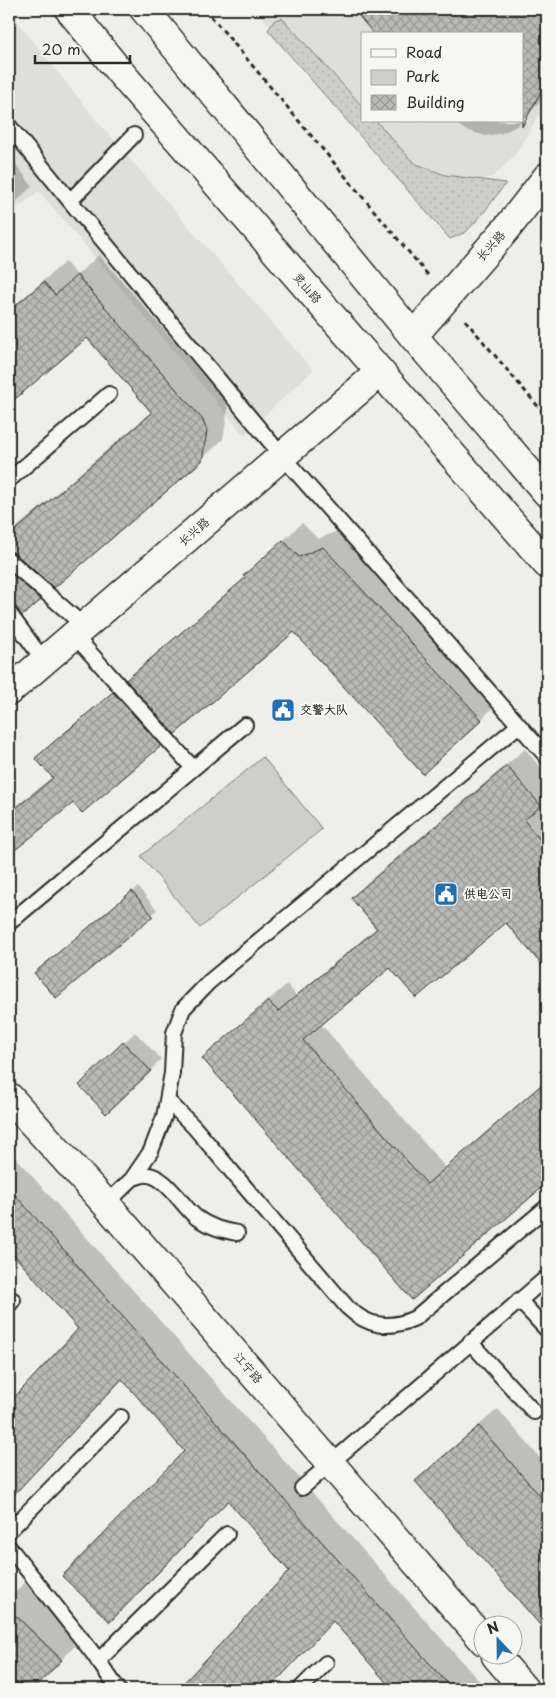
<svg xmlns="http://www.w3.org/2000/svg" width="556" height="1698" font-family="'Playpen Sans','LXGW WenKai TC',sans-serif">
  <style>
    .built { fill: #dededb; fill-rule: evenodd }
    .green { fill: url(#green-dots); stroke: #7c7c7a }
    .pitch { fill: #cececa; stroke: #7c7c7a }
    .shadow { fill: #0003 }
    .building { fill: url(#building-cross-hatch); stroke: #2b2b2b }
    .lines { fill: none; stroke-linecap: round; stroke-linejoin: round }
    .service-casing { stroke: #2b2b2b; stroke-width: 18 }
    .minor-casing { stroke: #2b2b2b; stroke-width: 31 }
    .trunk-casing { stroke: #2b2b2b; stroke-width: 31 }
    .path { stroke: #2b2b2b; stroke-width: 3; stroke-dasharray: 5 4; stroke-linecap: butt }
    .service { stroke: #f6f6f2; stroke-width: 14 }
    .minor { stroke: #f6f6f2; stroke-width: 28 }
    .trunk { stroke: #f6f6f2; stroke-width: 28 }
    .labels { text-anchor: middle; stroke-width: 4; stroke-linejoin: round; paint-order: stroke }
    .street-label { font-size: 12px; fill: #2b2b2b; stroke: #f6f6f2 }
    .poi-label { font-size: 12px; font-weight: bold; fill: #2b2b2b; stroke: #f6f6f2; text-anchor: start }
  </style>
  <defs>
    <pattern id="green-dots" width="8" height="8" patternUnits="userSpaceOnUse" patternTransform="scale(1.25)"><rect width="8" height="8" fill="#cececa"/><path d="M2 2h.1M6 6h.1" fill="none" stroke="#b1b1ae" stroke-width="1.8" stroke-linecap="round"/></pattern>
    <pattern id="building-cross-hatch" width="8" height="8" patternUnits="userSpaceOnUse" patternTransform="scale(1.25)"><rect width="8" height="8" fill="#babab7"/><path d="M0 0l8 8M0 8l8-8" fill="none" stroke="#979795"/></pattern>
  </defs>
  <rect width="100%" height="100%" fill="#eeeeea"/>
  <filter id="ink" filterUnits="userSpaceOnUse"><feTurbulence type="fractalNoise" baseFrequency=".02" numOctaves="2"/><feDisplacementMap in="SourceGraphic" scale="10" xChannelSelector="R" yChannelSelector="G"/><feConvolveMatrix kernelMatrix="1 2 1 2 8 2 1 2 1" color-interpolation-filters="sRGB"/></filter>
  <g filter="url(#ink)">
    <path class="built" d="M255,9H547V101L516,154L494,176L466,187L400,166ZM362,34H522V121H362Z
      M9,11L97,121L313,370L244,435L39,191L9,215Z"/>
    <path class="green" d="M282,18L362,106V121H376L414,163L445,175L506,183L482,215L466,232L450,239L268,30L275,20Z"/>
    <path class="pitch" d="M263,757L322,829L200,928L141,856Z"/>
    <path class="shadow" d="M355,9H547V94L522,121V34H376Z
      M454,121H522L517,126L502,133L486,136L465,130Z
      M9,141L14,149L9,155L32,186L9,209Z
      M99,255L224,399L228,409L223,439L201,460L53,585L9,625V534L152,411L87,336L9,403V310L65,262L77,275Z
      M302,523L318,539L342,529L499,701L481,720L295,630L174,732L160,745L83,811L74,801L9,853V812L53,776L37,758L53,742L130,677L131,678L146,662L246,577L264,558Z
      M525,749L547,775V798L542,803L547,810V969L506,921L390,966L321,1024L446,1168L547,1079V1182L412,1298L204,1058L222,1041L287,984L296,995L377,927L352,898L370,880Z
      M138,887L157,910L152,915L42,967Z
      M135,1032L161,1059L150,1071L92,1074Z
      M9,1150L486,1689H393L333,1620L268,1689H180L291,1572L122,1377L9,1498V1405L80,1329L19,1259L9,1270Z
      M498,1409L547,1466V1632L416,1481L434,1463Z
      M25,1582L83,1638L32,1689H9V1599Z"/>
    <path class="building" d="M353,9H547V80L522,127V34H374Z
      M77,275L203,420L207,431L202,461L54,588L15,553L9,551V536L152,413L87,338L9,404V311L44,282L55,295Z
      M283,540L299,557L323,547L482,720L423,774L294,632L175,734L126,680L245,578L243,576Z
      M9,571L41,600L22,616L16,607L9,604Z
      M113,692L161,746L82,813L73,803L9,855V814L53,778L35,758Z
      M507,766L541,806L524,820L547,848V971L506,923L416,998L390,968L303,1040L427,1184L547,1080V1183L412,1300L202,1058L268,1001L278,1011L377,929L351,898Z
      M132,891L153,916L56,998L34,973Z
      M123,1042L151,1071L106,1114L79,1085Z
      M9,1188L452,1689H392L333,1621L269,1689H178L289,1571L228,1501L110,1622L62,1576L184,1451L122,1379L9,1500V1403L78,1329L9,1249Z
      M479,1426L547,1504V1633L415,1481Z
      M9,1609L62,1660L34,1689H9Z"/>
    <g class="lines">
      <g class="service-casing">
        <path id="service" d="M9,126L70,201L282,456L547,757
          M70,201L134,135
          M9,480L109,394
          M9,560L84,626
          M9,613L44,661
          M74,635L193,768
          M9,923L245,725
          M167,1100L194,1127L347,1307C368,1327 389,1330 415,1318L547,1207
          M132,1179C135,1177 140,1176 143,1175C165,1172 182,1207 197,1218C210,1227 221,1230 237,1233
          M106,1204L132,1179L151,1151L164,1117L172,1073L174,1033L183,1009L209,982L519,725
          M519,1300L547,1330
          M9,1305L13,1300
          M470,1342L534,1412
          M302,1488L547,1277
          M9,1531L121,1417
          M9,1547L92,1652L118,1689
          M98,1661L227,1534
          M300,1689L326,1663"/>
      </g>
      <g class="minor-casing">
        <path id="minor" d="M413,336L508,227L547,177
          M9,691L380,372
          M9,1097L106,1204L484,1641
          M496,1656L524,1689"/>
      </g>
      <g class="trunk-casing">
        <path id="trunk" d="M69,9L119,71L547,564
          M144,9L413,336L547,493"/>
      </g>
      <path class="path" d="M205,9L428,275
        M465,320L547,417"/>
      <use href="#service" class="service"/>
      <use href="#minor" class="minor"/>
      <use href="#trunk" class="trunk"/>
    </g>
  </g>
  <defs>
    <g id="civic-square" transform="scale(1.25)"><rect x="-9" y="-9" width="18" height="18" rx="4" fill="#1f6fb2" stroke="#f6f6f2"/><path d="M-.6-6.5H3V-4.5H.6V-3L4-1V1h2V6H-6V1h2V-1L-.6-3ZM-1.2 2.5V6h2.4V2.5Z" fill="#fff"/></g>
  </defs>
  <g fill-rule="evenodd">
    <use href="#civic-square" x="283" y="710"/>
    <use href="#civic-square" x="446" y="894"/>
  </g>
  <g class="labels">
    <g class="street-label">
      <text transform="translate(491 246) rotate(-48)" y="4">长兴路</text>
      <text transform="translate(307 288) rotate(49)" y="4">灵山路</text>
      <text transform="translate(194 532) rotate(-41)" y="4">长兴路</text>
      <text transform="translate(248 1368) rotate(49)" y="4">江宁路</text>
    </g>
    <g class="poi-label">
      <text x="300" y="714">交警大队</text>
      <text x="464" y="898">供电公司</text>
    </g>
  </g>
  <rect width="556" height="1698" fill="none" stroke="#f6f6f2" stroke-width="30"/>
  <rect x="15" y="15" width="526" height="1668" fill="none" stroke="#2b2b2b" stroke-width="2" filter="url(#ink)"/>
  <rect x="361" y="32" width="162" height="90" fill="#f6f6f2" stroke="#a5a5a2"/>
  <rect x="371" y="49" width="25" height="8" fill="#f6f6f2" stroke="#a5a5a2"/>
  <text x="406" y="58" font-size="15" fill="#2b2b2b">Road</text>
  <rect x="371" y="70" width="25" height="15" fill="#cececa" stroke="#a5a5a2"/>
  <text x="406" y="82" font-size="15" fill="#2b2b2b">Park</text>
  <rect x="371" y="95" width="25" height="15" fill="url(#building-cross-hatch)" stroke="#a5a5a2"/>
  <text x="406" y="108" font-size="15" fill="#2b2b2b">Building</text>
  <g transform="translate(498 1640) rotate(338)"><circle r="24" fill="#f6f6f2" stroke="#a5a5a2"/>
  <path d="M0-4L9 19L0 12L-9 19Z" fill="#1f6fb2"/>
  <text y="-8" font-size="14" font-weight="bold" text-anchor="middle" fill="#2b2b2b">N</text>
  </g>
  <path d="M35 55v8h95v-8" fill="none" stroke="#2b2b2b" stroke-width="2.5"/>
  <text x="42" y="55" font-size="15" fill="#2b2b2b" stroke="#f6f6f2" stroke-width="4" paint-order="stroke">20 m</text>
</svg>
